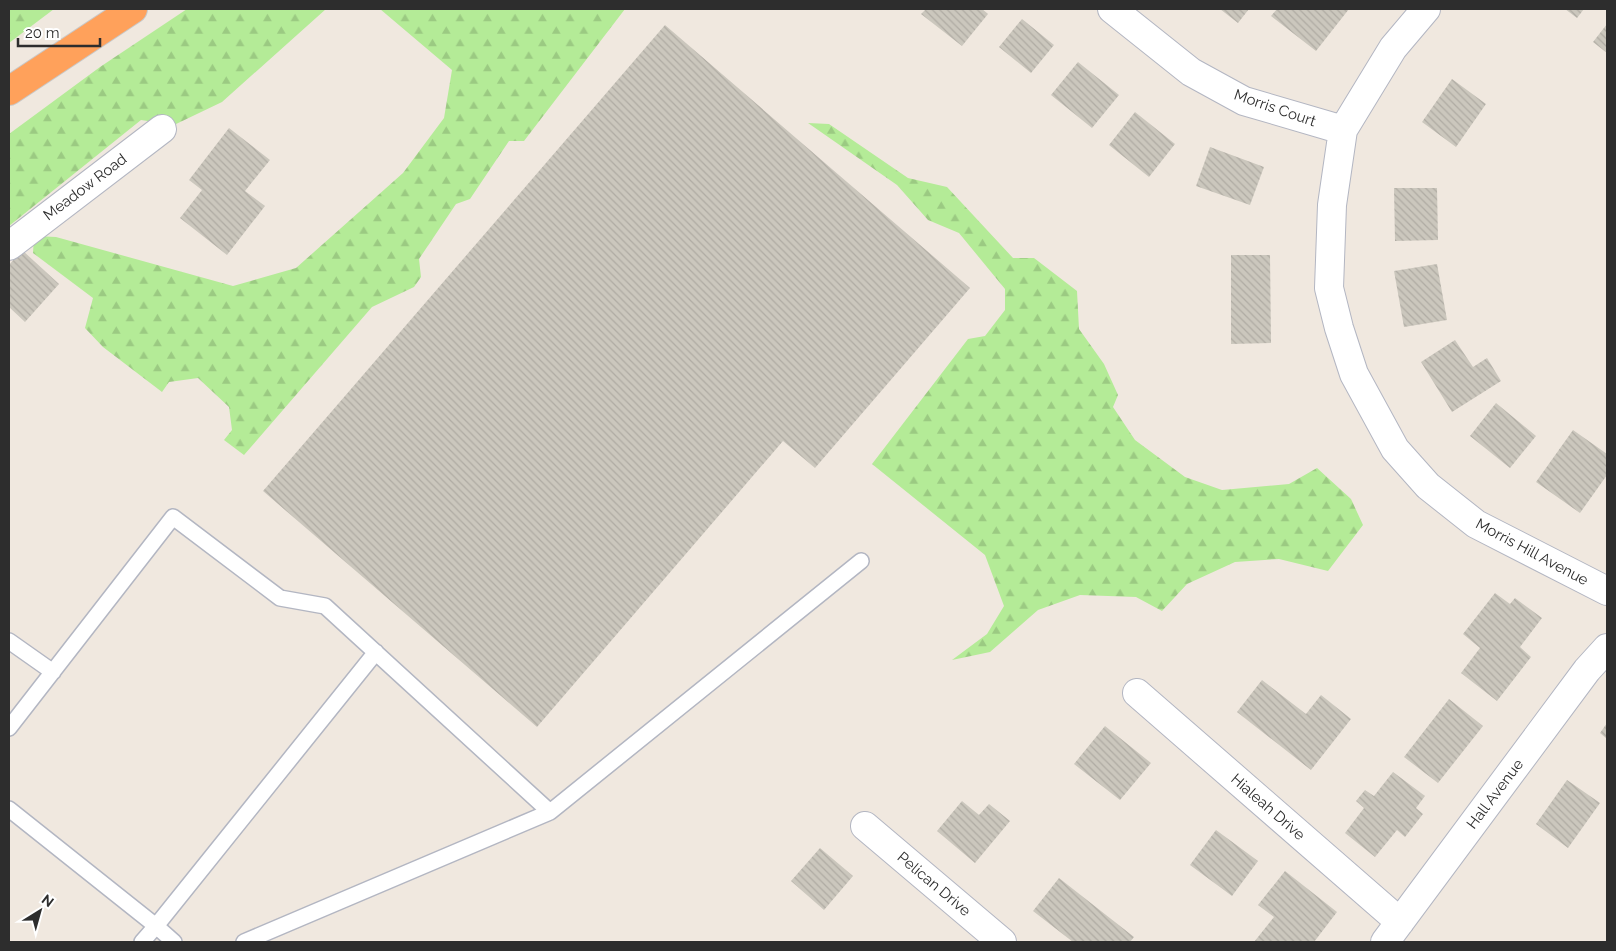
<svg xmlns="http://www.w3.org/2000/svg" width="1616" height="951" font-family="Raleway,sans-serif">
  <style>
    .forest { fill: url(#forest-firs) }
    .building { fill: url(#building-back-hatch) }
    .lines { fill: none; stroke-linecap: round; stroke-linejoin: round }
    .lane-casing { stroke: #b3b6c2; stroke-width: 18 }
    .street-casing { stroke: #b3b6c2; stroke-width: 30 }
    .highway-casing { stroke: #c8c8c8; stroke-width: 30 }
    .lane { stroke: #fff; stroke-width: 15 }
    .street { stroke: #fff; stroke-width: 28 }
    .highway { stroke: #ffa15b; stroke-width: 28 }
    .labels { text-anchor: middle; stroke-width: 4; stroke-linejoin: round; paint-order: stroke }
    .street-label { font-size: 15px; fill: #2d2d2d; stroke: #fff }
  </style>
  <defs>
    <pattern id="forest-firs" width="22" height="20" patternUnits="userSpaceOnUse" patternTransform="scale(1.25)"><rect width="22" height="20" fill="#b4eb97"/><path d="M5 1l3.5 6h-7zM16 11l3.5 6h-7z" fill="#9bca82"/></pattern>
    <pattern id="building-back-hatch" width="6" height="6" patternUnits="userSpaceOnUse" patternTransform="scale(1.25)"><rect width="6" height="6" fill="#cbc7bd"/><path d="M-1 5l2 2M0 0l6 6M5-1l2 2" fill="none" stroke="#afaba3"/></pattern>
  </defs>
  <rect width="100%" height="100%" fill="#f0e8df"/>
  <path class="forest" d="M9,9H54L9,43Z
    M187,9H326L222,102L174,125L141,120L9,226V134L100,67Z
    M380,9H625L524,141H509L470,199L456,204L419,259L421,277L414,287L372,307L244,455L224,440L232,430L229,407L198,378L169,382L162,392L103,347L85,328L93,298L33,253L34,236L56,237L233,286L296,268L403,173L444,118L452,70Z
    M808,123L829,124L908,178L947,187L1013,258H1034L1077,291L1079,329L1104,364L1118,395L1113,407L1135,440L1185,477L1222,490L1289,484L1317,468L1351,499L1363,525L1328,571L1279,559L1235,562L1187,584L1162,611L1136,597L1080,595L1038,610L990,652L952,660L987,634L1004,606L985,555L872,464L968,339L985,336L1005,310V289L959,233L928,220L897,185Z"/>
  <path class="building" d="M926,9H982L988,14L962,46L921,14Z
    M1220,9H1249L1238,23Z
    M1277,9H1349L1316,51L1271,16Z
    M1565,9H1584L1577,18Z
    M1022,19L1054,45L1031,73L999,47Z
    M1607,24V53L1593,42Z
    M665,25L970,288L815,468L783,441L537,727L263,491Z
    M1078,62L1119,95L1092,128L1051,95Z
    M1452,79L1486,104L1456,147L1422,122Z
    M1135,112L1175,144L1149,177L1109,145Z
    M229,128L270,160L245,191L265,206L227,255L180,218L202,190L189,180Z
    M1210,147L1264,167L1250,205L1196,186Z
    M1394,188H1437L1438,240L1395,241Z
    M22,250L59,284L25,322L9,307V265Z
    M1231,255H1270L1271,343L1231,344Z
    M1437,264L1447,320L1404,327L1394,271Z
    M1455,340L1473,367L1487,358L1501,381L1452,412L1421,362Z
    M1496,403L1536,436L1510,468L1470,436Z
    M1573,430L1607,454V475L1580,513L1536,482Z
    M1495,593L1510,604L1515,598L1542,618L1520,647L1531,657L1497,701L1461,673L1480,648L1463,634Z
    M1262,680L1306,714L1321,695L1351,719L1311,770L1237,712Z
    M1449,699L1483,726L1438,783L1404,757Z
    M1607,723V739L1600,733Z
    M1105,726L1151,763L1120,800L1074,764Z
    M1393,772L1425,796L1416,808L1423,814L1405,837L1397,830L1375,857L1345,833L1364,808L1356,801L1365,790L1374,796Z
    M1567,780L1600,803L1568,848L1536,824Z
    M962,801L979,815L989,804L1010,821L975,863L937,831Z
    M1216,830L1258,861L1232,896L1190,865Z
    M820,848L853,876L824,910L791,881Z
    M1285,871L1337,912L1314,942H1254L1274,917L1258,905Z
    M1059,878L1134,937L1130,942H1073L1033,911Z"/>
  <g class="lines">
    <g class="lane-casing">
      <path id="lane" d="M9,641L53,672
        M9,728L173,517L280,598L325,606L550,812L244,942
        M9,809L156,926L376,652
        M550,812L861,561
        M142,942L156,926L174,942"/>
    </g>
    <g class="street-casing">
      <path id="street" d="M1112,9L1191,72L1244,101L1343,130
        M1426,9L1393,48L1343,130L1332,205L1329,288L1339,328L1354,374L1395,449L1428,486L1476,524L1607,591
        M9,246L162,129
        M1137,693L1400,922
        M865,826L1002,942
        M1385,942L1587,670L1607,648"/>
    </g>
    <g class="highway-casing">
      <path id="highway" d="M9,91L133,9"/>
    </g>
    <use href="#lane" class="lane"/>
    <use href="#street" class="street"/>
    <use href="#highway" class="highway"/>
  </g>
  <g class="labels">
    <g class="street-label">
      <text transform="translate(1275 108) rotate(19)" y="5">Morris Court</text>
      <text transform="translate(85 187) rotate(-37)" y="5">Meadow Road</text>
      <text transform="translate(1532 552) rotate(28)" y="5">Morris Hill Avenue</text>
      <text transform="translate(1495 794) rotate(-53)" y="5">Hall Avenue</text>
      <text transform="translate(1268 807) rotate(41)" y="5">Hialeah Drive</text>
      <text transform="translate(934 884) rotate(40)" y="5">Pelican Drive</text>
    </g>
  </g>
  <rect width="1616" height="951" fill="none" stroke="#2d2d2d" stroke-width="20"/>
  <g transform="translate(40 911) rotate(37)" stroke="#ffffff" stroke-width="4" paint-order="stroke">
  <path d="M0-4L9 19L0 12L-9 19Z" fill="#2d2d2d"/>
  <text y="-8" font-size="14" font-weight="bold" text-anchor="middle" fill="#2d2d2d">N</text>
  </g>
  <path d="M18 38v8h82v-8" fill="none" stroke="#2d2d2d" stroke-width="2.5"/>
  <text x="25" y="38" font-size="15" fill="#2d2d2d" stroke="#ffffff" stroke-width="4" paint-order="stroke">20 m</text>
</svg>
